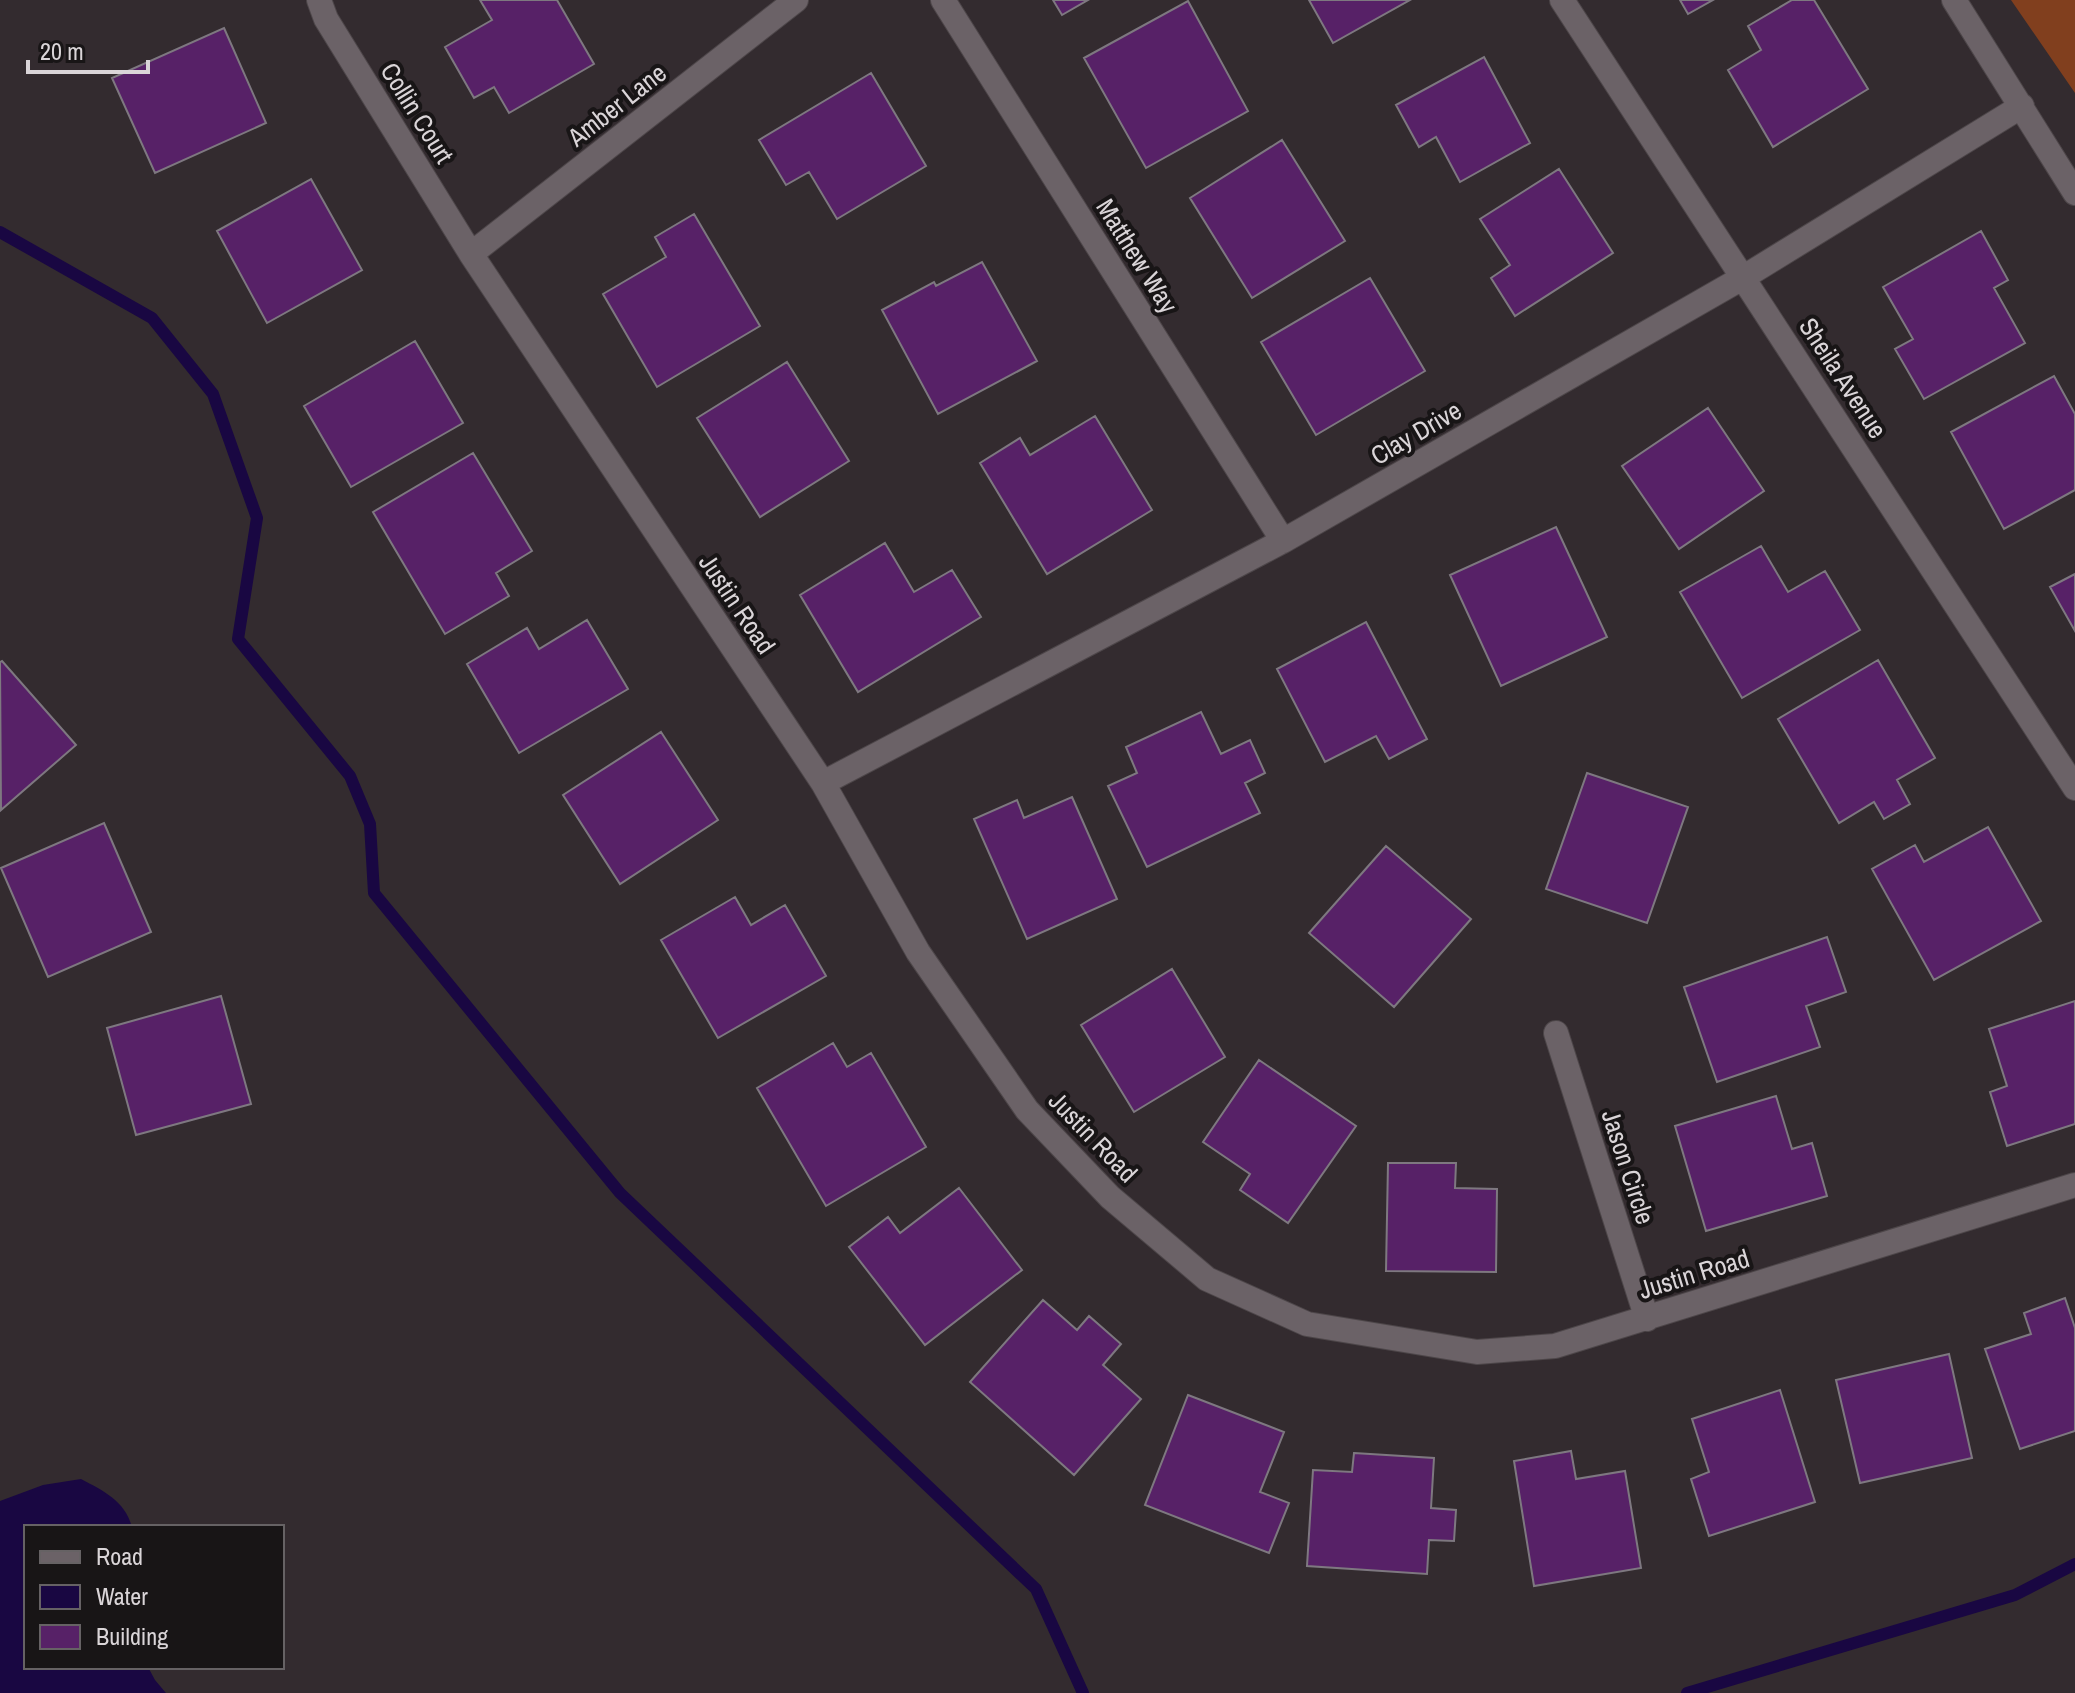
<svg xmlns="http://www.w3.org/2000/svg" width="2075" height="1693" font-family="'Archivo Narrow',sans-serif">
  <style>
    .green { fill: #813f1e }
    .water { fill: #190742 }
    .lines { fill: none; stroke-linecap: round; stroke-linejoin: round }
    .stream { stroke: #190742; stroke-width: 12 }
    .building { fill: #572167; stroke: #7e7880; stroke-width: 2 }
    .street-casing { stroke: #4d4649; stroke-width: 26 }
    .street { stroke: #6b6267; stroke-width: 24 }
    .labels { text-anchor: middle; stroke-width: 8; stroke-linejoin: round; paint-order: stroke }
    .street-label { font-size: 26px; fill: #dad5d8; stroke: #181516 }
  </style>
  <rect width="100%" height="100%" fill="#332b2f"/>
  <path class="green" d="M2011,0H2075V93Z"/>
  <path class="water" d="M81,1479C104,1491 125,1501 132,1527H26V1667H148L155,1680L166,1693H0V1501L43,1485Z"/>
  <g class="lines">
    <path class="stream" d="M0,232L152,318L213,394L257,518L238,639L350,776L370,824L374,893L620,1193L1036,1589L1083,1693
      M1687,1693L2015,1595L2075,1564"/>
  </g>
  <path class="building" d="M480,0H557L594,64L509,113L494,87L474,98L445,47L492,20Z
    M1053,0H1088L1062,15Z
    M1309,0H1410L1333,43Z
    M1680,0H1713L1688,14Z
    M1792,0H1814L1868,89L1773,147L1728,70L1761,50L1748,26Z
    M1188,1L1248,111L1146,168L1084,58Z
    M224,28L266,123L155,173L112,78Z
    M1484,57L1530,143L1460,182L1436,137L1419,147L1396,105Z
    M871,73L926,166L837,219L809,172L786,185L759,140Z
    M1282,140L1345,241L1252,298L1190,198Z
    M1559,169L1613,253L1515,316L1491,278L1510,265L1480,219Z
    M311,179L362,270L267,323L217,231Z
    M694,214L760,326L657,387L603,294L666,257L655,237Z
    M1981,231L2008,280L1994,288L2025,343L1924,399L1895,349L1913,339L1883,287Z
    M982,262L1037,361L938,414L882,310L934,282L936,286Z
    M1370,278L1425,371L1316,435L1261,342Z
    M415,341L463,423L351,487L304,406Z
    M787,362L849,461L760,517L697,418Z
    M2054,376L2075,414V490L2004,529L1951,432Z
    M1708,408L1764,491L1679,549L1622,466Z
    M1095,416L1152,510L1047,574L980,463L1020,438L1030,455Z
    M473,453L532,551L496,573L509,596L445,634L373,512Z
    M1556,527L1607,637L1501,686L1450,575Z
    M885,543L914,592L952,570L981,617L858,692L800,595Z
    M1761,546L1788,592L1825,571L1860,630L1742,698L1680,592Z
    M2075,574V631L2050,587Z
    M587,620L628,689L519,753L467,664L527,628L539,649Z
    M1366,622L1427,739L1389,759L1376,736L1325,762L1277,669Z
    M1878,660L1935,758L1897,780L1910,804L1884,819L1874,802L1839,823L1778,719Z
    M2,661L76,745L1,810L0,662Z
    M1201,712L1221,754L1250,740L1265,773L1245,783L1260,813L1147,867L1108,786L1137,773L1126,747Z
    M661,732L718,820L620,884L563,795Z
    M1587,773L1688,807L1647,923L1546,889Z
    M1072,797L1117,899L1027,939L974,819L1017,800L1024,818Z
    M104,823L151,932L48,977L1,868Z
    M1988,827L2041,921L1934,980L1872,869L1915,845L1924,862Z
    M1386,846L1471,919L1394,1007L1309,933Z
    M735,897L751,925L785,905L826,976L718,1038L661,940Z
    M1827,937L1846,992L1806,1006L1820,1047L1717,1082L1684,987Z
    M1172,969L1225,1057L1134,1112L1081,1025Z
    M221,996L251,1104L136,1135L107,1028Z
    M2075,1001V1124L2007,1146L1990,1092L2007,1086L1989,1029Z
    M833,1043L847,1067L871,1053L926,1147L826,1206L757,1088Z
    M1259,1060L1356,1126L1288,1223L1240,1190L1250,1174L1203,1142Z
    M1776,1096L1792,1149L1812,1143L1827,1196L1706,1231L1675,1126Z
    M1388,1163H1456L1455,1188L1497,1189L1496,1272L1386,1271Z
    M959,1188L1022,1270L925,1345L849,1247L888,1217L900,1233Z
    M2065,1298L2075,1328V1431L2020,1449L1985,1349L2031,1334L2024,1313Z
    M1043,1300L1077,1330L1089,1316L1121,1344L1103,1365L1141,1399L1074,1475L970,1382Z
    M1949,1354L1972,1458L1860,1483L1836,1380Z
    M1780,1390L1815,1502L1709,1536L1691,1479L1709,1472L1692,1419Z
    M1188,1395L1284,1432L1260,1492L1289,1503L1269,1553L1145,1505Z
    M1571,1451L1576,1479L1625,1471L1641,1568L1534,1586L1514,1461Z
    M1354,1453L1434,1458L1431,1508L1456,1510L1454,1541L1429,1540L1427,1574L1307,1566L1313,1470L1352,1472Z"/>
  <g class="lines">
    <g class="street-casing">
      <path id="street" d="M319,0L326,19L471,254L823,783L918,952L1027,1110L1110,1197L1207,1279L1307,1324L1477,1352L1555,1346L2075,1185
        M943,0L1283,541
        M1562,0L2075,788
        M1954,0L2075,193
        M471,254L796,0
        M823,783L1283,541L1744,277L2022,106
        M1556,1033L1647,1319"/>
    </g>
    <use href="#street" class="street"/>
  </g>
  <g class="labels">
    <g class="street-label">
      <text transform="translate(617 105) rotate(-38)" y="9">Amber Lane</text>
      <text transform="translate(417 113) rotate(58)" y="9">Collin Court</text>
      <text transform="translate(1137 256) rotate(58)" y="9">Matthew Way</text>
      <text transform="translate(1843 378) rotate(57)" y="9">Sheila Avenue</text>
      <text transform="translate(1416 433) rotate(-30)" y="9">Clay Drive</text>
      <text transform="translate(737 604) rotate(56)" y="9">Justin Road</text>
      <text transform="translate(1093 1137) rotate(46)" y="9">Justin Road</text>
      <text transform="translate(1628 1167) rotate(72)" y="9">Jason Circle</text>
      <text transform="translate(1694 1274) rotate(-17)" y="9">Justin Road</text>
    </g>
  </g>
  <rect x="24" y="1525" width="260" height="144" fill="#181516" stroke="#666264" stroke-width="2"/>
  <rect x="40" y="1551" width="40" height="12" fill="#6b6267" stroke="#666264" stroke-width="2"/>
  <text x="96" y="1565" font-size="24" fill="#dad5d8">Road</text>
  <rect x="40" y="1585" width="40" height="24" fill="#190742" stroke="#666264" stroke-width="2"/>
  <text x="96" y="1605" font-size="24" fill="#dad5d8">Water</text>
  <rect x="40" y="1625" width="40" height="24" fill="#572167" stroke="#666264" stroke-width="2"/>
  <text x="96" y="1645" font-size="24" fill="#dad5d8">Building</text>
  <path d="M28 60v12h120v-12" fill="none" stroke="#dad5d8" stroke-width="4"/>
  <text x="40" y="60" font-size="24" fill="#dad5d8" stroke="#181516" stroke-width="6" paint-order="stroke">20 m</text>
</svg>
